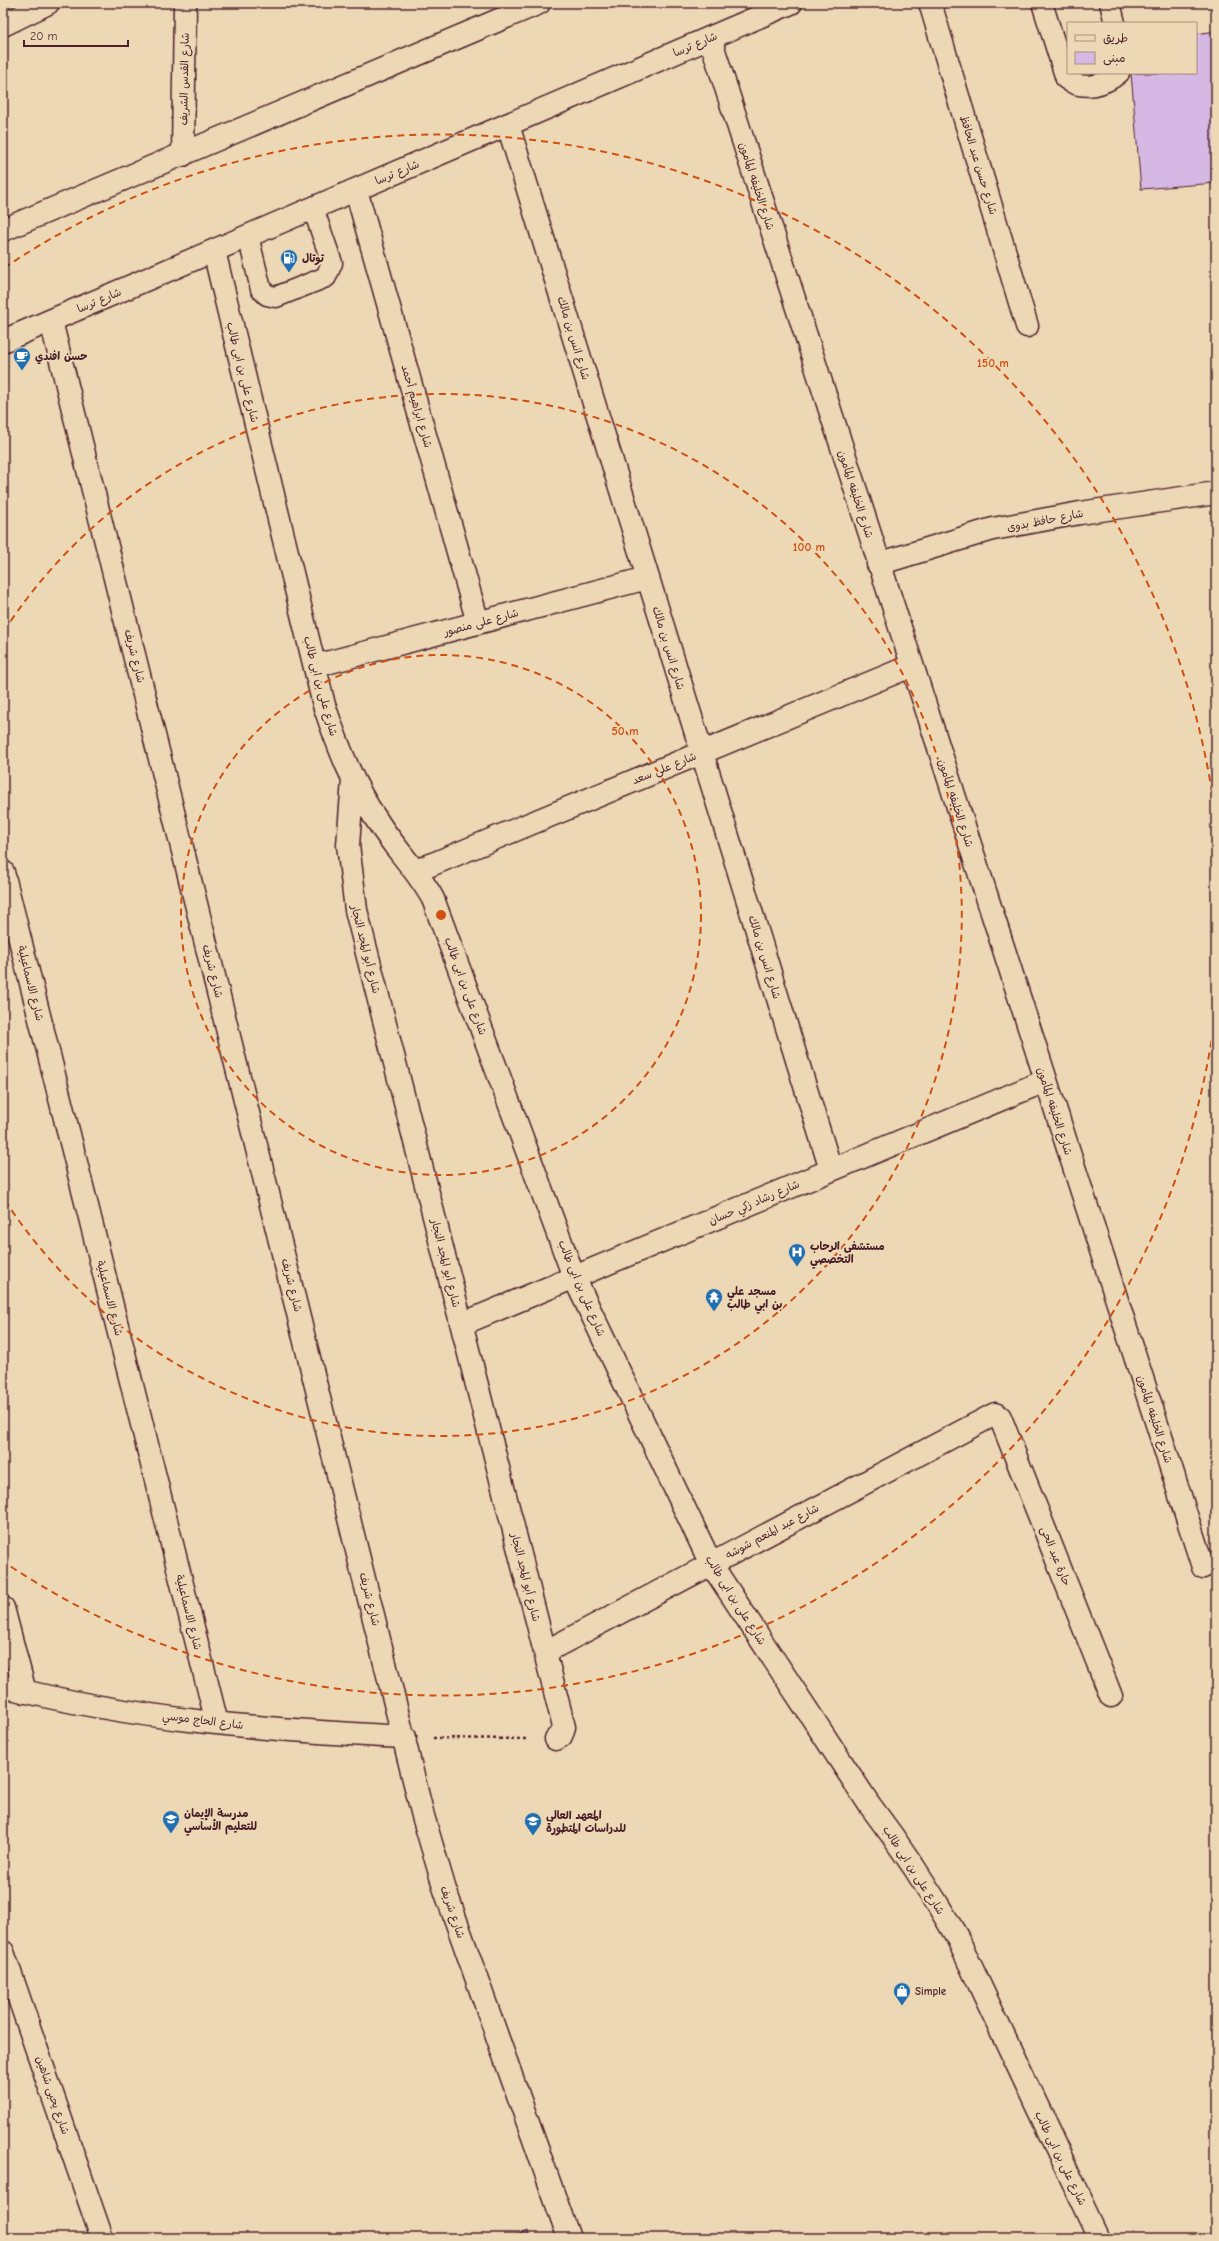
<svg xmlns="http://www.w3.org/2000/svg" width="1219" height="2241" font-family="'Comic Neue','Playpen Sans Arabic',sans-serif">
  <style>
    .building { fill: #d6b8e5; stroke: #4a1f2b }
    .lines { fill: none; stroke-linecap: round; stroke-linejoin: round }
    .service-casing { stroke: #4a1f2b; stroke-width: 23 }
    .minor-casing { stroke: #4a1f2b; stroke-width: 25 }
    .tertiary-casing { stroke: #4a1f2b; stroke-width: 25 }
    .secondary-casing { stroke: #4a1f2b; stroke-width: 25 }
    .path { stroke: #4a1f2b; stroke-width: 2.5; stroke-dasharray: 3 3; stroke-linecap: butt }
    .service { stroke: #edd8b6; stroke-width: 20 }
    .minor { stroke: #edd8b6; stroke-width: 22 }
    .tertiary { stroke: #edd8b6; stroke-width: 22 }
    .secondary { stroke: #edd8b6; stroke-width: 22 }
    .ring { fill: none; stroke: #d05011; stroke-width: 2; stroke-dasharray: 7 5 }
    .labels { text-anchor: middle; stroke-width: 3.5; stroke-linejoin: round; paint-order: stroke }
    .street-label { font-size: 11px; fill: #4a1f2b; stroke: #edd8b6 }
    .poi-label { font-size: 11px; font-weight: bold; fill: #4a1f2b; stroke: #edd8b6; text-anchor: start }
    .centre { fill: #d05011; stroke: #edd8b6; stroke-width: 2 }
    .ring-label { font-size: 12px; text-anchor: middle; font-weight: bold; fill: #d05011; stroke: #edd8b6; stroke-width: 3.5; stroke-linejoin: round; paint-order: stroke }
  </style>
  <rect width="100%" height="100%" fill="#edd8b6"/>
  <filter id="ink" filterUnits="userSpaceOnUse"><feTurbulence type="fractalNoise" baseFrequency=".025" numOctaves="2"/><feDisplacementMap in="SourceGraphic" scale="8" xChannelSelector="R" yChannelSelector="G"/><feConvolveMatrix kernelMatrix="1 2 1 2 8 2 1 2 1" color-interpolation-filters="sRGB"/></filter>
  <g filter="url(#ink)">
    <path class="building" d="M1216,31V183L1141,189L1131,73H1196V34Z
      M528,2231L530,2238H509Z"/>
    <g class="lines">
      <g class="service-casing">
        <path id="service" d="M1042,3L1066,79C1082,91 1104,86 1119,73
          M1110,3L1115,23
          M248,236L261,289L267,295L276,297L326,277L332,263L313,208"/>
      </g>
      <g class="minor-casing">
        <path id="minor" d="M930,3L1027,326
          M3,25L48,3
          M710,38L1203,1567
          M508,125L831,1170
          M183,155L185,3
          M356,190L478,623
          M214,251L324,705C338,746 353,786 378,822C395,849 418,871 433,899L574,1277L711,1564L869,1804C901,1846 930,1890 957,1937L1099,2238
          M878,564L993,529L1080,513L1216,493
          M315,666L647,578
          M353,780L348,845L356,910L564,1727L561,1736L556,1739
          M416,871L911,666
          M3,872L217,1723
          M462,1324L1045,1081
          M3,1608L25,1692
          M545,1652L995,1414L1000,1417L1111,1696
          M3,1686C134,1720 270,1730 405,1737
          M3,1952L102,2238"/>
      </g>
      <g class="tertiary-casing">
        <path id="tertiary" d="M51,321L423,1816L445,1890L569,2238"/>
      </g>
      <g class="secondary-casing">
        <path id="secondary" d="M3,230L539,3
          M3,341L791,3"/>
      </g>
      <path class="path" d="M433,1738L528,1739"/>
      <use href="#service" class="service"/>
      <use href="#minor" class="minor"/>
      <use href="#tertiary" class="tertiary"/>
      <use href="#secondary" class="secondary"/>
    </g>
  </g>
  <g class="ring">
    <circle cx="441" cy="915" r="260"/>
    <path d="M4 631A521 521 0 1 1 4 1199"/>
    <path d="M1215 1017A781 781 0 0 1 4 1562M4 268A781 781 0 0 1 1215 813"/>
  </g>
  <defs>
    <g id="fuel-pin" transform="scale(0.9)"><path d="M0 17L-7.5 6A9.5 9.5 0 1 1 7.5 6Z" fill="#1f6fb2" stroke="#edd8b6"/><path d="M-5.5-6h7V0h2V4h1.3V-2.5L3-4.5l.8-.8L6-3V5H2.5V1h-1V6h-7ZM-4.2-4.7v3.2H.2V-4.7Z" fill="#fff"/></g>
    <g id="cafe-pin" transform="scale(0.9)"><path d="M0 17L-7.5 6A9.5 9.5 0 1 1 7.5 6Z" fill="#1f6fb2" stroke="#edd8b6"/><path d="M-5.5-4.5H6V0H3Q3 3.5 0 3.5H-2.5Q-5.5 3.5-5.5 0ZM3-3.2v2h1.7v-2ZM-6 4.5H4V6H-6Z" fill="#fff"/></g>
    <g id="hospital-pin" transform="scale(0.9)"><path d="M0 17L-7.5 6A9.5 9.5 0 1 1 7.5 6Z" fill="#1f6fb2" stroke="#edd8b6"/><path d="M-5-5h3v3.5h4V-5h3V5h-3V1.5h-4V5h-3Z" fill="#fff"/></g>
    <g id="temple-pin" transform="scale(0.9)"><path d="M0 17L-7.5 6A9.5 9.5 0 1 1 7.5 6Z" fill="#1f6fb2" stroke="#edd8b6"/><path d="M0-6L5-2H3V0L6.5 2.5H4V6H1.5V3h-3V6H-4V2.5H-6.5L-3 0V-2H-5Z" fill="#fff"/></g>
    <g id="school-pin" transform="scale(0.9)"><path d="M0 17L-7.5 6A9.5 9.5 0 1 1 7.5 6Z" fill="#1f6fb2" stroke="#edd8b6"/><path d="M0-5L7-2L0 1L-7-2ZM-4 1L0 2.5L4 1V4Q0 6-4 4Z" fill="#fff"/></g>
    <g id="university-pin" transform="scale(0.9)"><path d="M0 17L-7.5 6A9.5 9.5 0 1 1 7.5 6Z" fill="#1f6fb2" stroke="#edd8b6"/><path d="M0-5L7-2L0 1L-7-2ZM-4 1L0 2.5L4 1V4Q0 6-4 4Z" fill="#fff"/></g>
    <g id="shop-pin" transform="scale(0.9)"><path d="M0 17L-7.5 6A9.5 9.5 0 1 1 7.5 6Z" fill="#1f6fb2" stroke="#edd8b6"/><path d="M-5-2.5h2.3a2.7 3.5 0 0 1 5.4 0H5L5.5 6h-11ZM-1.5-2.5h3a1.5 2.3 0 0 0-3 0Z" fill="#fff"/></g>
  </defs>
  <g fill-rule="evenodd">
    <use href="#fuel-pin" x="289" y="258"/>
    <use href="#cafe-pin" x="22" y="356"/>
    <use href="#hospital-pin" x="797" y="1252"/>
    <use href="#temple-pin" x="714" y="1297"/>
    <use href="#school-pin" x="171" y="1819"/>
    <use href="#university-pin" x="533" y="1821"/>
    <use href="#shop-pin" x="902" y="1991"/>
  </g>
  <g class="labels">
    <g class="street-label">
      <text transform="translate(695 44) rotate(-23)" y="4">شارع ترسا</text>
      <text transform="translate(184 79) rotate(-89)" y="4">شارع القدس الشريف</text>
      <text transform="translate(979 165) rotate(73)" y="4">شارع حسن عبد الحافظ</text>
      <text transform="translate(397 172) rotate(-23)" y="4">شارع ترسا</text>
      <text transform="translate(757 186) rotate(72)" y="4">شارع الخليفه المأمون</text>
      <text transform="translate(99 300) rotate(-23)" y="4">شارع ترسا</text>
      <text transform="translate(574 338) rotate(73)" y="4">شارع انس بن مالك</text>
      <text transform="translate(243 372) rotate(76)" y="4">شارع على بن ابى طالب</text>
      <text transform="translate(417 406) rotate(74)" y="4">شارع ابراهيم أحمد</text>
      <text transform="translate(856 494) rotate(72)" y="4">شارع الخليفه المأمون</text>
      <text transform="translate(1045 520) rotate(-11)" y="4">شارع حافظ بدوى</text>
      <text transform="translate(481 622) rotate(-15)" y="4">شارع على منصور</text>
      <text transform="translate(669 648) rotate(73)" y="4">شارع انس بن مالك</text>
      <text transform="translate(135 656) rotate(76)" y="4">شارع شريف</text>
      <text transform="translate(321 686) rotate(75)" y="4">شارع على بن ابى طالب</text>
      <text transform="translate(664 768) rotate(-22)" y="4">شارع على سعد</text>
      <text transform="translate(956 803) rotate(72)" y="4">شارع الخليفه المأمون</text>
      <text transform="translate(366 949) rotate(76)" y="4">شارع أبو المجد النجار</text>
      <text transform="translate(765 957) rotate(73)" y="4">شارع انس بن مالك</text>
      <text transform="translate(213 971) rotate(76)" y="4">شارع شريف</text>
      <text transform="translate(31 983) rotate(76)" y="4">شارع الاسماعيلية</text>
      <text transform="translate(466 986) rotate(70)" y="4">شارع على بن ابى طالب</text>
      <text transform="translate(1055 1111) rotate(72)" y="4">شارع الخليفه المأمون</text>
      <text transform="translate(754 1202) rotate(-23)" y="4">شارع رشاد زكي حسان</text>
      <text transform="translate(446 1263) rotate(76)" y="4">شارع أبو المجد النجار</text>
      <text transform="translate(292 1285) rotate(76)" y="4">شارع شريف</text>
      <text transform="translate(582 1288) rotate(67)" y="4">شارع على بن ابى طالب</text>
      <text transform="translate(110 1298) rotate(76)" y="4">شارع الاسماعيلية</text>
      <text transform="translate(1155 1419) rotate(72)" y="4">شارع الخليفه المأمون</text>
      <text transform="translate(772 1531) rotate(-28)" y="4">شارع عبد المنعم شوشه</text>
      <text transform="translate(1056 1556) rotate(68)" y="4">حارة عبد الحى</text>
      <text transform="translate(526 1577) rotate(76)" y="4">شارع أبو المجد النجار</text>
      <text transform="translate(370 1599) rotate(76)" y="4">شارع شريف</text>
      <text transform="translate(736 1600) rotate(58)" y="4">شارع على بن ابى طالب</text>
      <text transform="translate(189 1612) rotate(76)" y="4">شارع الاسماعيلية</text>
      <text transform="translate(203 1720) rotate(7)" y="4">شارع الحاج موسي</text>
      <text transform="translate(914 1870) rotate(57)" y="4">شارع على بن ابى طالب</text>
      <text transform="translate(453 1912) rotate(71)" y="4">شارع شريف</text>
      <text transform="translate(53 2095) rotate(71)" y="4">شارع يحيى شاهين</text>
      <text transform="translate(1061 2158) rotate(64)" y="4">شارع على بن ابى طالب</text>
    </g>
    <g class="poi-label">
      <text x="302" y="262">توتال</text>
      <text x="35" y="360">حسن افندي</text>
      <text x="810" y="1250">مستشفى الرحاب<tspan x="810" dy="13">التخصصي</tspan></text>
      <text x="727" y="1295">مسجد علي<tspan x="727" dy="13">بن ابي طالب</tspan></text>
      <text x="184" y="1817">مدرسة الإيمان<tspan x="184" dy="13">للتعليم الأساسي</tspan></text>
      <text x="546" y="1819">المعهد العالي<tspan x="546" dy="13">للدراسات المتطورة</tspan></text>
      <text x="915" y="1995">Simple</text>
    </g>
  </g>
  <circle cx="441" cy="915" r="6" class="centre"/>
  <g class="ring-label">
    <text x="993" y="367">150 m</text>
    <text x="809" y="551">100 m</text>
    <text x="625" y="735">50 m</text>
  </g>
  <rect width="1219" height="2241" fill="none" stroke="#edd8b6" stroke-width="16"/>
  <rect x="8" y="8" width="1203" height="2225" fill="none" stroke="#4a1f2b" stroke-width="1.5" filter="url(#ink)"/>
  <rect x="1067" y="22" width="130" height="52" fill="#edd8b6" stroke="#ac8e7e"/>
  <rect x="1075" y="35" width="20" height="6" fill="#edd8b6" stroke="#ac8e7e"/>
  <text x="1103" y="42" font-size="12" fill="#4a1f2b">طريق</text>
  <rect x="1075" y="52" width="20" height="12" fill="#d6b8e5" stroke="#ac8e7e"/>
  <text x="1103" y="62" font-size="12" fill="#4a1f2b">مبنى</text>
  <path d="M24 40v6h104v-6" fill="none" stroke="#4a1f2b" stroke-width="2"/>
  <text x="30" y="40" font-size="12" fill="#4a1f2b" stroke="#edd8b6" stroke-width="3" paint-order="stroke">20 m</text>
</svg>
